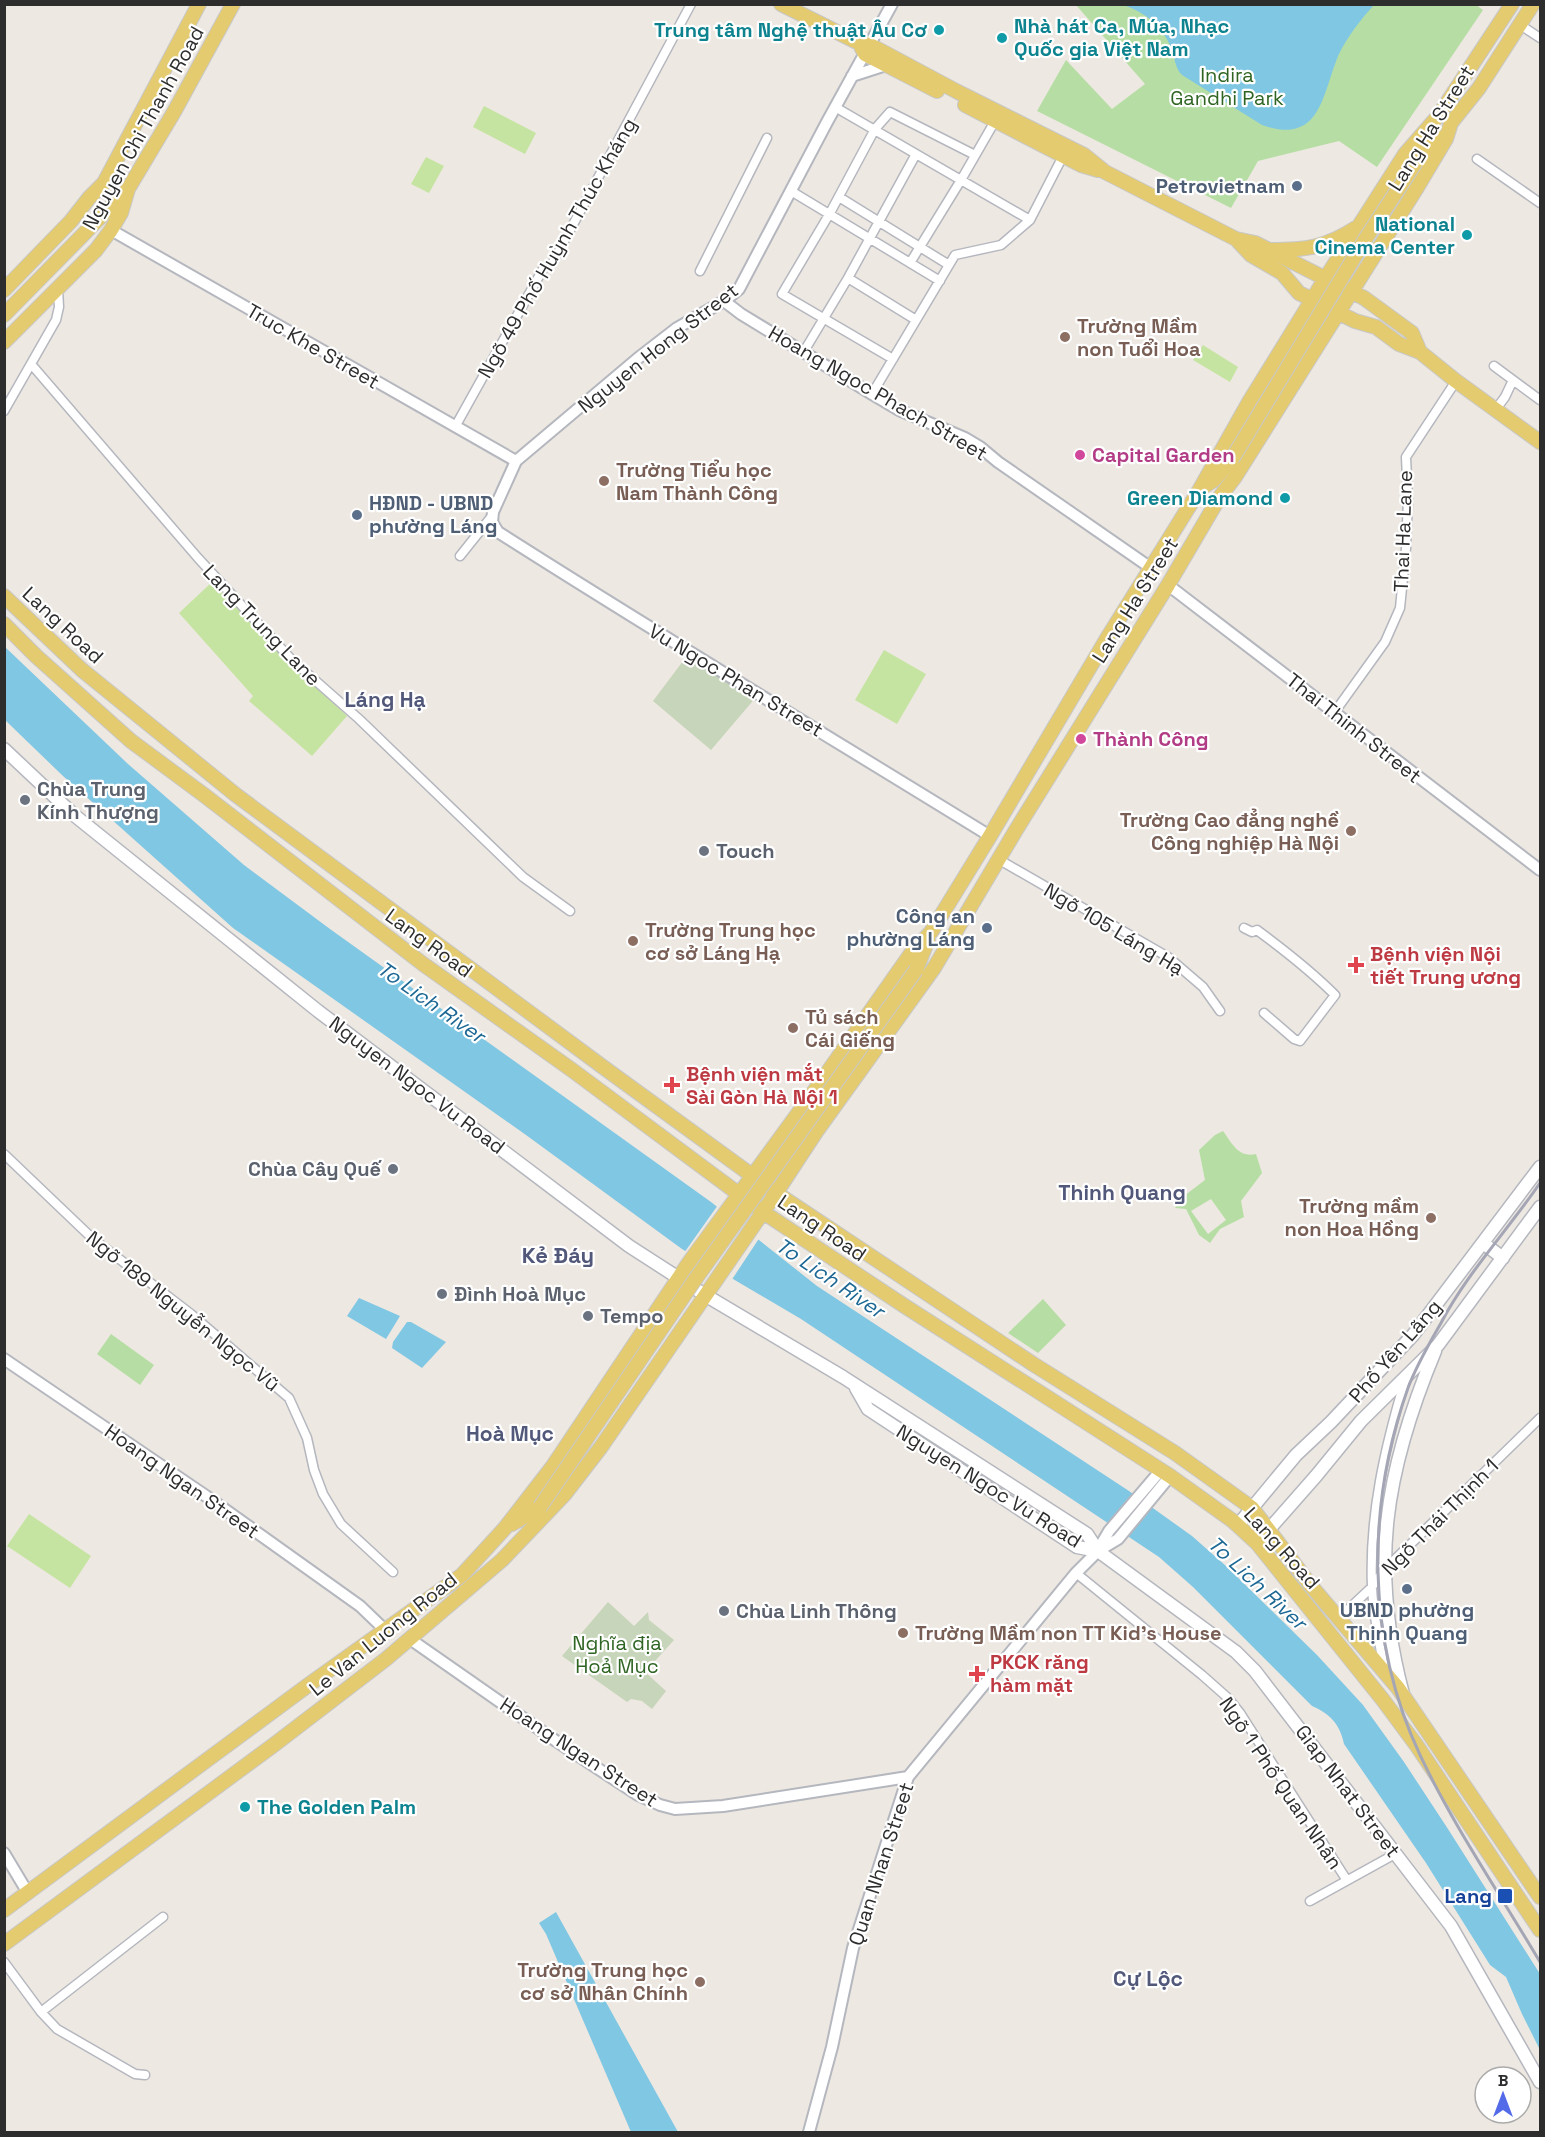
<svg xmlns="http://www.w3.org/2000/svg" width="1545" height="2137" font-family="'Space Grotesk',sans-serif">
  <style>
    .green { fill: #b6dea4; fill-rule: evenodd }
    .cemetery { fill: #c7d5ba }
    .pitch { fill: #c6e4a1 }
    .water { fill: #80c7e4 }
    .pier { fill: #ede8e1 }
    .lines { fill: none; stroke-linecap: round; stroke-linejoin: round }
    .minor-casing { stroke: #b5b7bf; stroke-width: 11 }
    .tertiary-casing { stroke: #b5b7bf; stroke-width: 14 }
    .secondary-casing { stroke: #b5b7bf; stroke-width: 15 }
    .primary-casing { stroke: #c8c8c8; stroke-width: 16 }
    .minor { stroke: #fff; stroke-width: 8 }
    .tertiary { stroke: #fff; stroke-width: 10 }
    .secondary { stroke: #fff; stroke-width: 12 }
    .primary { stroke: #e4cb70; stroke-width: 14 }
    .rail { stroke: #a4a6b5; stroke-width: 3 }
    .primary-bridge-casing { stroke: #c8c8c8; stroke-width: 16; stroke-linecap: butt }
    .primary-bridge { stroke: #e4cb70; stroke-width: 14 }
    .culture-dot { fill: #0f9aa8; stroke: #fff; stroke-width: 2 }
    .service-dot { fill: #5c6f8a; stroke: #fff; stroke-width: 2 }
    .education-dot { fill: #8d6e63; stroke: #fff; stroke-width: 2 }
    .hotel-dot { fill: #d1479c; stroke: #fff; stroke-width: 2 }
    .worship-dot { fill: #6b7280; stroke: #fff; stroke-width: 2 }
    .health-dot { fill: #e0444e; stroke: #fff; stroke-width: 2 }
    .transit-dot { fill: #1a4fb4; stroke: #fff; stroke-width: 2 }
    .labels { text-anchor: middle; stroke-width: 4.5; stroke-linejoin: round; paint-order: stroke }
    .culture-label { font-size: 20px; font-weight: bold; fill: #0d838f; stroke: #fff; text-anchor: end }
    .park-label { font-size: 20px; fill: #2f6523; stroke: #fff }
    .street-label { font-size: 20px; fill: #2d2d2d; stroke: #fff }
    .service-label { font-size: 20px; font-weight: bold; fill: #4e5e75; stroke: #fff; text-anchor: end }
    .education-label { font-size: 20px; font-weight: bold; fill: #785e54; stroke: #fff; text-anchor: start }
    .hotel-label { font-size: 20px; font-weight: bold; fill: #b23c85; stroke: #fff; text-anchor: start }
    .worship-label { font-size: 20px; font-weight: bold; fill: #5b616d; stroke: #fff; text-anchor: start }
    .health-label { font-size: 20px; font-weight: bold; fill: #be3a42; stroke: #fff; text-anchor: start }
    .transit-label { font-size: 20px; font-weight: bold; fill: #164399; stroke: #fff; text-anchor: end }
    .neighbourhood-label { font-size: 21px; font-weight: bold; fill: #51587a; stroke: #fff }
    .water-label { font-size: 21px; font-style: italic; fill: #1c6793; stroke: #fff }
    .quarter-label { font-size: 22px; font-weight: bold; fill: #51587a; stroke: #fff }
  </style>
  <rect width="100%" height="100%" fill="#ede8e1"/>
  <path class="green" d="M1475,4L1483,10L1377,167L1339,141L1258,161L1231,208L1037,111L1066,60L1112,109L1145,84L1076,5Z
    M1223,1131C1232,1143 1238,1158 1256,1154L1262,1173L1241,1201L1244,1217L1220,1229L1210,1243L1199,1235L1186,1209L1175,1208L1180,1199L1205,1180L1199,1150L1215,1135ZM1211,1199L1226,1220L1208,1234L1191,1211Z
    M1043,1299L1066,1325L1038,1353L1008,1333Z
    M111,1334L154,1365L140,1385L97,1354Z"/>
  <path class="cemetery" d="M686,657L757,696L711,750L653,701Z
    M608,1602L634,1626L648,1612L649,1620L674,1640L645,1672L666,1691L652,1709L642,1701L631,1699L627,1702L562,1656Z"/>
  <path class="pitch" d="M484,106L536,133L525,154L473,127Z
    M426,157L444,166L429,193L411,184Z
    M1203,345L1238,367L1230,382L1193,360Z
    M212,582L285,658L347,716L312,756L249,701L253,696L179,613Z
    M884,650L926,674L897,724L855,700Z
    M29,1514L91,1556L70,1588L7,1546Z"/>
  <path class="water" d="M1123,5L1374,4V5C1361,19 1348,36 1339,54C1322,93 1322,146 1262,125L1182,75C1176,69 1175,61 1173,53C1165,28 1147,13 1123,5Z
    M4,646L128,764L244,865L330,929L711,1202L817,1286L1129,1491L1192,1536L1226,1566L1317,1655L1363,1705L1404,1762L1448,1829L1540,1974V2050L1522,2014L1506,1977L1490,1965L1426,1863L1344,1744C1340,1724 1330,1714 1312,1706L1193,1587L1159,1557L801,1319L682,1249L526,1135L233,928L63,776L5,720Z
    M359,1298L400,1316L386,1339L347,1316Z
    M407,1322H411L446,1342L422,1368L392,1348L393,1342Z
    M556,1912L678,2132H631L546,1934L539,1923Z"/>
  <path class="pier" d="M718,1205L760,1237L731,1281L684,1253Z"/>
  <g class="lines">
    <g class="minor-casing">
      <path id="minor" d="M1519,24L1540,38
        M835,107L1030,220
        M1477,159L1540,203
        M791,191L940,281
        M839,197L949,265
        M910,263L961,180L995,121
        M700,271L767,138
        M848,278L916,320
        M803,353L848,278L916,154
        M893,359L782,294L830,213L875,129L890,112L975,155
        M31,364L198,558L291,659L359,719L523,877L570,911
        M1494,366L1540,400
        M872,394L955,255L1001,245L1030,220L1063,156
        M1496,409L1505,397L1513,380
        M4,411L56,320L59,307L58,289
        M455,427L543,269L553,262L691,4
        M460,556L492,516
        M1334,713L1385,642L1400,608L1406,548L1408,500L1406,457L1456,381
        M998,859L1168,957L1203,987L1220,1011
        M1244,928L1252,932L1257,930C1284,950 1311,971 1335,995L1300,1041L1294,1039L1264,1013
        M4,1154L92,1238L191,1314L289,1398L307,1438L314,1470L323,1494L341,1524L393,1572
        M1076,1573L1202,1675L1228,1698L1240,1713L1346,1879
        M1340,1617L1372,1587L1384,1570L1540,1418
        M1384,1668C1379,1641 1373,1614 1372,1587C1369,1515 1385,1447 1405,1380
        M1310,1901L1395,1854
        M4,1962L41,2012L57,2029L135,2074L145,2075
        M41,2012L163,1917"/>
    </g>
    <g class="tertiary-casing">
      <path id="tertiary" d="M892,4L827,122L739,289L724,301L677,328L637,359L516,461L493,512L492,522L498,532C661,636 826,735 990,836
        M852,76L886,65
        M111,230L516,461
        M724,301L741,314L872,394L899,410L965,438L980,447L998,462L1151,568
        M1168,585L1540,870
        M4,1359L206,1496L360,1606L385,1630
        M1099,1548L1109,1531L1161,1470
        M410,1639L556,1741L638,1795L660,1805L675,1809L723,1806L908,1777
        M4,1853L28,1893
        M809,2132L832,2047L853,1948L908,1777L1076,1573L1098,1551L1118,1539L1170,1476"/>
    </g>
    <g class="secondary-casing">
      <path id="secondary" d="M4,749L74,815L318,1011L629,1246L705,1295L843,1377L1087,1534L1098,1551
        M1483,1243L1503,1258
        M856,1388L868,1409L1077,1547L1098,1551L1236,1652L1255,1671L1451,1926L1540,2082
        M1238,1525L1296,1455L1331,1422L1413,1335L1540,1167
        M1257,1543L1316,1476L1361,1421L1438,1345L1540,1207
        M1403,1694C1369,1566 1385,1471 1435,1351"/>
    </g>
    <g class="primary-casing">
      <path id="primary" d="M781,4L859,43L870,45L956,91L1084,155L1105,172L1236,239L1255,243L1364,298L1412,333L1420,352
        M859,43L865,54L937,91
        M965,105L1081,165L1098,170
        M1416,162L1438,137
        M1236,239L1251,255L1282,273L1299,293L1355,321L1376,327L1399,344L1420,352L1456,381L1540,442
        M1269,250C1306,250 1325,248 1356,228
        M4,290L71,221L89,198L104,183L199,4
        M4,315L127,190
        M4,342L96,250L111,230L121,213L128,189L174,112L233,4
        M1203,487L1214,480L1232,459
        M4,596L82,670L236,795L603,1067L776,1193L1033,1364L1175,1453L1252,1508L1312,1587L1398,1688L1540,1897
        M4,624L36,656L131,741L204,795L423,964L572,1070L763,1212L903,1305L1170,1476L1233,1521L1257,1543L1383,1700L1417,1746L1540,1930
        M916,970L928,940
        M512,1524L540,1507
        M4,1910L307,1686L462,1575L505,1528L553,1466L688,1264L813,1093L912,952L931,932L990,836L1106,640L1200,489L1249,402L1325,279L1405,154L1439,115L1512,4
        M4,1944L275,1744L386,1659L502,1560L564,1495L601,1447L776,1193L816,1132L934,968L1016,830L1168,585L1219,498L1235,477L1418,186L1446,139L1451,123L1479,88L1533,4"/>
    </g>
    <use href="#minor" class="minor"/>
    <use href="#tertiary" class="tertiary"/>
    <use href="#secondary" class="secondary"/>
    <use href="#primary" class="primary"/>
    <path class="rail" d="M1540,1183C1508,1230 1467,1273 1441,1323C1429,1344 1416,1366 1408,1388C1366,1506 1366,1640 1420,1755C1454,1827 1500,1894 1540,1962"/>
    <g class="primary-bridge-casing">
      <path id="primary-bridge" d="M1232,459L1366,238L1416,162
        M540,1507L694,1281L916,970"/>
    </g>
    <use href="#primary-bridge" class="primary-bridge"/>
  </g>
  <g class="culture-dot">
    <circle cx="939" cy="30" r="6"/>
    <circle cx="1002" cy="38" r="6"/>
    <circle cx="1467" cy="235" r="6"/>
    <circle cx="1285" cy="498" r="6"/>
    <circle cx="245" cy="1807" r="6"/>
  </g>
  <g class="service-dot">
    <circle cx="1297" cy="186" r="6"/>
    <circle cx="357" cy="515" r="6"/>
    <circle cx="987" cy="928" r="6"/>
    <circle cx="1407" cy="1589" r="6"/>
  </g>
  <g class="education-dot">
    <circle cx="1065" cy="337" r="6"/>
    <circle cx="604" cy="481" r="6"/>
    <circle cx="1351" cy="831" r="6"/>
    <circle cx="633" cy="941" r="6"/>
    <circle cx="793" cy="1028" r="6"/>
    <circle cx="1431" cy="1218" r="6"/>
    <circle cx="903" cy="1633" r="6"/>
    <circle cx="700" cy="1982" r="6"/>
  </g>
  <g class="hotel-dot">
    <circle cx="1080" cy="455" r="6"/>
    <circle cx="1081" cy="739" r="6"/>
  </g>
  <g class="worship-dot">
    <circle cx="25" cy="800" r="6"/>
    <circle cx="704" cy="851" r="6"/>
    <circle cx="393" cy="1169" r="6"/>
    <circle cx="442" cy="1294" r="6"/>
    <circle cx="588" cy="1316" r="6"/>
    <circle cx="724" cy="1611" r="6"/>
  </g>
  <g class="health-dot">
    <path d="M1353 956h6v6h6v6h-6v6h-6v-6h-6v-6h6z"/>
    <path d="M669 1076h6v6h6v6h-6v6h-6v-6h-6v-6h6z"/>
    <path d="M974 1665h6v6h6v6h-6v6h-6v-6h-6v-6h6z"/>
  </g>
  <rect class="transit-dot" x="1497" y="1888" width="16" height="16" rx="3"/>
  <g class="labels">
    <g class="culture-label">
      <text x="1014" y="33" text-anchor="start">Nhà hát Ca, Múa, Nhạc<tspan x="1014" dy="23">Quốc gia Việt Nam</tspan></text>
      <text x="927" y="37">Trung tâm Nghệ thuật Âu Cơ</text>
      <text x="1455" y="231">National<tspan x="1455" dy="23">Cinema Center</tspan></text>
      <text x="1273" y="505">Green Diamond</text>
      <text x="257" y="1814" text-anchor="start">The Golden Palm</text>
    </g>
    <g class="park-label">
      <text x="1227" y="82">Indira<tspan x="1227" dy="23">Gandhi Park</tspan></text>
      <text x="617" y="1650">Nghĩa địa<tspan x="617" dy="23">Hoả Mục</tspan></text>
    </g>
    <g class="street-label">
      <text transform="translate(143 128) rotate(-61)" y="7">Nguyen Chi Thanh Road</text>
      <text transform="translate(1431 128) rotate(-58)" y="7">Lang Ha Street</text>
      <text transform="translate(557 248) rotate(-60)" y="7">Ngõ 49 Phố Huỳnh Thúc Kháng</text>
      <text transform="translate(313 346) rotate(30)" y="7">Truc Khe Street</text>
      <text transform="translate(658 348) rotate(-38)" y="7">Nguyen Hong Street</text>
      <text transform="translate(878 393) rotate(30)" y="7">Hoang Ngoc Phach Street</text>
      <text transform="translate(1403 531) rotate(-88)" y="7">Thai Ha Lane</text>
      <text transform="translate(1135 600) rotate(-58)" y="7">Lang Ha Street</text>
      <text transform="translate(63 625) rotate(43)" y="7">Lang Road</text>
      <text transform="translate(262 625) rotate(46)" y="7">Lang Trung Lane</text>
      <text transform="translate(736 680) rotate(31)" y="7">Vu Ngoc Phan Street</text>
      <text transform="translate(1354 728) rotate(38)" y="7">Thai Thinh Street</text>
      <text transform="translate(1114 929) rotate(31)" y="7">Ngõ 105 Láng Hạ</text>
      <text transform="translate(429 943) rotate(36)" y="7">Lang Road</text>
      <text transform="translate(417 1085) rotate(37)" y="7">Nguyen Ngoc Vu Road</text>
      <text transform="translate(822 1228) rotate(34)" y="7">Lang Road</text>
      <text transform="translate(183 1311) rotate(39)" y="7">Ngõ 189 Nguyễn Ngọc Vũ</text>
      <text transform="translate(1395 1351) rotate(-49)" y="7">Phố Yên Lãng</text>
      <text transform="translate(182 1481) rotate(35)" y="7">Hoang Ngan Street</text>
      <text transform="translate(989 1486) rotate(32)" y="7">Nguyen Ngoc Vu Road</text>
      <text transform="translate(1440 1517) rotate(-45)" y="7">Ngõ Thái Thịnh 1</text>
      <text transform="translate(1282 1548) rotate(48)" y="7">Lang Road</text>
      <text transform="translate(383 1634) rotate(-39)" y="7">Le Van Luong Road</text>
      <text transform="translate(579 1752) rotate(33)" y="7">Hoang Ngan Street</text>
      <text transform="translate(1281 1783) rotate(56)" y="7">Ngõ 1 Phố Quan Nhân</text>
      <text transform="translate(1348 1791) rotate(53)" y="7">Giap Nhat Street</text>
      <text transform="translate(881 1864) rotate(-72)" y="7">Quan Nhan Street</text>
    </g>
    <g class="service-label">
      <text x="1285" y="193">Petrovietnam</text>
      <text x="369" y="510" text-anchor="start">HĐND - UBND<tspan x="369" dy="23">phường Láng</tspan></text>
      <text x="975" y="923">Công an<tspan x="975" dy="23">phường Láng</tspan></text>
      <text x="1407" y="1617" text-anchor="middle">UBND phường<tspan x="1407" dy="23">Thịnh Quang</tspan></text>
    </g>
    <g class="education-label">
      <text x="1077" y="333">Trường Mầm<tspan x="1077" dy="23">non Tuổi Hoa</tspan></text>
      <text x="616" y="477">Trường Tiểu học<tspan x="616" dy="23">Nam Thành Công</tspan></text>
      <text x="1339" y="827" text-anchor="end">Trường Cao đẳng nghề<tspan x="1339" dy="23">Công nghiệp Hà Nội</tspan></text>
      <text x="645" y="937">Trường Trung học<tspan x="645" dy="23">cơ sở Láng Hạ</tspan></text>
      <text x="805" y="1024">Tủ sách<tspan x="805" dy="23">Cái Giếng</tspan></text>
      <text x="1419" y="1213" text-anchor="end">Trường mầm<tspan x="1419" dy="23">non Hoa Hồng</tspan></text>
      <text x="915" y="1640">Trường Mầm non TT Kid's House</text>
      <text x="688" y="1977" text-anchor="end">Trường Trung học<tspan x="688" dy="23">cơ sở Nhân Chính</tspan></text>
    </g>
    <g class="hotel-label">
      <text x="1092" y="462">Capital Garden</text>
      <text x="1093" y="746">Thành Công</text>
    </g>
    <g class="worship-label">
      <text x="37" y="796">Chùa Trung<tspan x="37" dy="23">Kính Thượng</tspan></text>
      <text x="716" y="858">Touch</text>
      <text x="381" y="1176" text-anchor="end">Chùa Cây Quế</text>
      <text x="454" y="1301">Đình Hoà Mục</text>
      <text x="600" y="1323">Tempo</text>
      <text x="736" y="1618">Chùa Linh Thông</text>
    </g>
    <g class="health-label">
      <text x="1370" y="961">Bệnh viện Nội<tspan x="1370" dy="23">tiết Trung ương</tspan></text>
      <text x="686" y="1081">Bệnh viện mắt<tspan x="686" dy="23">Sài Gòn Hà Nội 1</tspan></text>
      <text x="990" y="1669">PKCK răng<tspan x="990" dy="23">hàm mặt</tspan></text>
    </g>
    <g class="transit-label">
      <text x="1492" y="1903">Lang</text>
    </g>
    <g class="neighbourhood-label">
      <text x="385" y="707">Láng Hạ</text>
      <text x="1122" y="1200">Thinh Quang</text>
      <text x="510" y="1441">Hoà Mục</text>
      <text x="1148" y="1986">Cự Lộc</text>
    </g>
    <g class="water-label">
      <text transform="translate(431 1002) rotate(35)" y="7">To Lich River</text>
      <text transform="translate(830 1278) rotate(34)" y="7">To Lich River</text>
      <text transform="translate(1257 1583) rotate(43)" y="7">To Lich River</text>
    </g>
    <g class="quarter-label">
      <text x="558" y="1263">Kẻ Đáy</text>
    </g>
  </g>
  <rect width="1545" height="2137" fill="none" stroke="#2d2d2d" stroke-width="12"/>
  <g transform="translate(1503 2095)"><circle r="28" fill="#ffffff" stroke="#ababab" stroke-width="1.5"/>
  <path d="M0-4.5L10 22L0 15L-10 22Z" fill="#536be9"/>
  <text y="-9" font-size="16" font-weight="bold" text-anchor="middle" fill="#2d2d2d">B</text>
  </g>
</svg>
